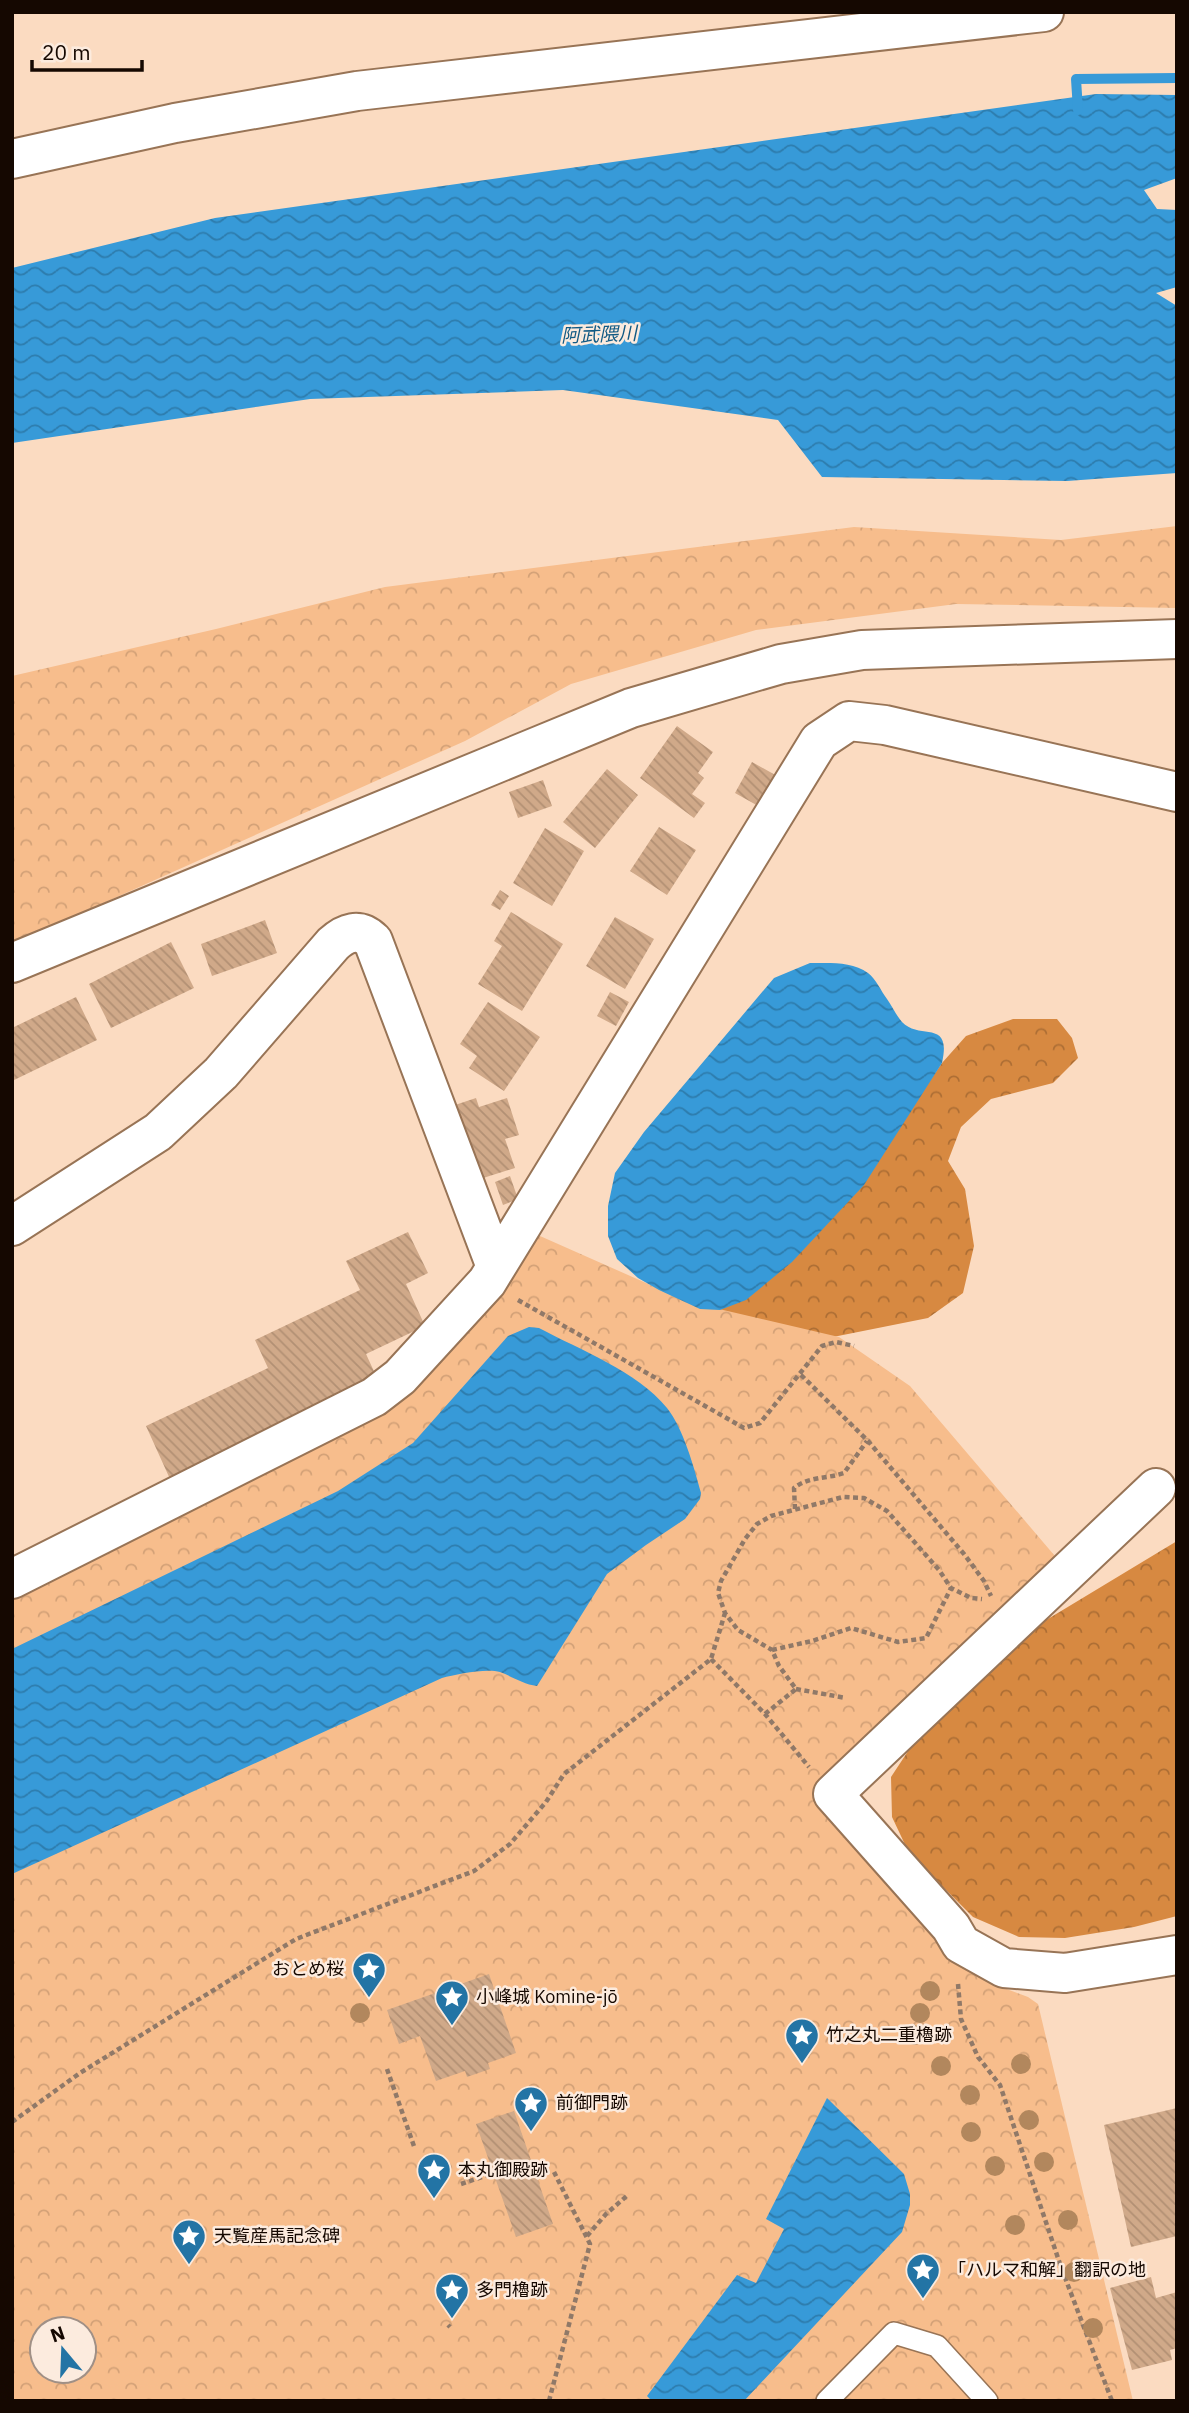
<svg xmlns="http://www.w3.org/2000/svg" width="1189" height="2413" font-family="'IBM Plex Sans','Noto Sans JP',sans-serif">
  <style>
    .forest { fill: url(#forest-crowns) }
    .park { fill: url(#park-crowns); fill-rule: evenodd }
    .water { fill: url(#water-waves) }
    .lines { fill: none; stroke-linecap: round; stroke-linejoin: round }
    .stream { stroke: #379ad8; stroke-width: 10 }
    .building { fill: url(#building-back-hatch) }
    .lane-casing { stroke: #987456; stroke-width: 24 }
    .street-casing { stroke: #987456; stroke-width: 42 }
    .path { stroke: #907968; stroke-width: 4.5; stroke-dasharray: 5 3.5; stroke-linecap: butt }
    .lane { stroke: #fff; stroke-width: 21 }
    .street { stroke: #fff; stroke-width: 38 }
    .tree { fill: #b2875d }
    .labels { text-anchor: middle; stroke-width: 5; stroke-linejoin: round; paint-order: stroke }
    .poi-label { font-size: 18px; fill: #150801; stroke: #fcebde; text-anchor: start }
    .water-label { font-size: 19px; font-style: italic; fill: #125a84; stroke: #fcebde }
  </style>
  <defs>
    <pattern id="forest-crowns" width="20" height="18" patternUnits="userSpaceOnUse" patternTransform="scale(1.75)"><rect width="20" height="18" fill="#d78941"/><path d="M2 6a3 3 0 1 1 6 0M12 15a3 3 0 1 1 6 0" fill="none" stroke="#ad6e34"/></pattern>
    <pattern id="park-crowns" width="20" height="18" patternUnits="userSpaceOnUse" patternTransform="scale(1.75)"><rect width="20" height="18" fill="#f7bd8c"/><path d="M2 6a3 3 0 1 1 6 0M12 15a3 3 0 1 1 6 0" fill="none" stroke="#d3a177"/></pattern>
    <pattern id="water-waves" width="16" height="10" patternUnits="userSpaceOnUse" patternTransform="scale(1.75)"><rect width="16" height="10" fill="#379ad8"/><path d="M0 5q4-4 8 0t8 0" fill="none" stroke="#2d7cad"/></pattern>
    <pattern id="building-back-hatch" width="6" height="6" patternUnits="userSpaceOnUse" patternTransform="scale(1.75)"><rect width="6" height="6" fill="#d0a989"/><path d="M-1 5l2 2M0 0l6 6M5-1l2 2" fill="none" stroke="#b29074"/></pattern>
  </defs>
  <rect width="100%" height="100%" fill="#fbdbc1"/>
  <path class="forest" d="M1013,1019H1057L1072,1038L1078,1058L1053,1083L991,1099L961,1127L948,1161L965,1189L974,1246L963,1293L928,1318L833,1337L625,1310L914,1104L942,1063L966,1036Z
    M1177,1541V1916L1134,1927L1065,1938L1019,1937L973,1917L909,1853L892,1817L891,1777L918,1736L1028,1631Z"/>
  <path class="park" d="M1177,526V608L956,604L756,630L571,684L465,741L12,944V676L216,629L385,587L854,527L1061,540Z
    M531,1232L689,1302L839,1337L910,1386L1066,1569L821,1797L974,1970L1001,1987L1028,1997L1038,2004L1133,2401H12V1594L356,1422ZM42,2329H84V2371H42Z"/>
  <path class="water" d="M1096,94L1177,95V178L1144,190L1157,209L1177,210V287L1156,293L1177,306V473L1067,481L822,477L778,420L563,390L310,399L12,443V268L215,218Z
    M810,963C829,963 852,961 868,973C876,979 881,991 887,999C892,1006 896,1015 902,1022C920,1041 952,1018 942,1063L864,1185L792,1262L746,1300L720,1310L700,1309L659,1290L638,1278L617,1259L608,1236V1206L615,1173L644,1132L774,978Z
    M529,1327L539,1328C580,1350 637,1371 667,1408C683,1428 694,1467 701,1493L700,1499L685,1519L646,1545L607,1574L537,1686C523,1684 513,1677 500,1672C487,1668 456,1674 442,1678L12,1874V1649L338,1491L413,1443L508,1336Z
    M827,2098L904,2174L910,2194V2205L902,2232L744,2401H652L647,2396L737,2275L756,2283L784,2229L766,2219Z"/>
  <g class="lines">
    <path class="stream" d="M1078,110L1076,79L1177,78"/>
  </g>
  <path class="building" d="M677,726L713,752L698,773L704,778L692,794L705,803L694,818L640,778Z
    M752,762L777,776L760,807L735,793Z
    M607,769L638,795L595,848L563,822Z
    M543,780L552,806L518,818L509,792Z
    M659,827L696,850L667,895L630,871Z
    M545,828L584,851L552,906L513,883Z
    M500,890L509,896L500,910L491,905Z
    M511,912L563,944L522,1011L478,984L502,946L494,941Z
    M615,917L654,939L625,989L586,966Z
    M265,920L277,953L212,976L201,944Z
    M171,942L194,988L111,1028L89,984Z
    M610,992L629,1002L616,1026L597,1016Z
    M76,997L97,1040L12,1081V1028Z
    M488,1002L540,1037L504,1091L469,1068L477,1056L460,1044Z
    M476,1098L479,1107L507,1098L519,1135L505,1139L515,1168L480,1179L455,1105Z
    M510,1176L518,1199L503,1205L495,1182Z
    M408,1232L428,1273L406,1284L425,1326L366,1354L378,1380L170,1479L146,1426L268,1368L255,1340L360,1290L346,1261Z
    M489,1974L516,2053L488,2063L490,2069L467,2077L465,2071L436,2081L420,2036L399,2044L387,2010Z
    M1177,2108V2236L1131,2247L1104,2125Z
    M514,2111L553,2224L516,2237L476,2124Z
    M1151,2277L1156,2298L1177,2292V2348L1170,2350L1172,2360L1132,2370L1110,2288Z"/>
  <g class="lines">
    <g class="lane-casing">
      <path id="lane" d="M827,2401L894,2333L937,2346L987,2401"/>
    </g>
    <g class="street-casing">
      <path id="street" d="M12,159L175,123L357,91L1044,12
        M12,963L631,708L781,664L862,650L1177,639
        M12,1226L158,1132L221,1073L333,944C345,933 359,927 373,941L496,1267
        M1156,1488L833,1794L951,1927L961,1944L1004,1968L1065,1973L1177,1955
        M12,1579L374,1397L400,1377L487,1282L819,741L849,721L885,725L1177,792"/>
    </g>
    <path class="path" d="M518,1300L744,1428L760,1423L822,1346L836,1342L854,1346
      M801,1375L868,1441L964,1554L984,1581L991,1596
      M795,1509L794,1488C809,1476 827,1479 844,1473L867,1441
      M772,1650L812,1641L851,1628L898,1642L926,1638L951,1588
      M711,1659L765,1714L809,1767
      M796,1689L846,1698
      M765,1714L796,1689L779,1666L772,1650L738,1630L725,1613L718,1593L721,1581L745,1539L757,1524L771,1516L843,1497L864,1498L887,1511L939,1570L951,1588L971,1598L982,1599
      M958,1984L961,2019L978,2057L1000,2085L1061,2267L1112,2401
      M387,2069L415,2149
      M12,2122L80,2073L296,1939L474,1871L510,1844L546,1802L564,1774L711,1659L725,1613
      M461,2184L494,2173
      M587,2236L606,2214L629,2194
      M448,2325L450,2327
      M549,2401L590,2244L554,2172"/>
    <use href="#lane" class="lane"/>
    <use href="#street" class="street"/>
  </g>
  <g class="tree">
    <circle cx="930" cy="1991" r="10"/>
    <circle cx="360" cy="2013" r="10"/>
    <circle cx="920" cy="2013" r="10"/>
    <circle cx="915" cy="2035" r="10"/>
    <circle cx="1021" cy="2064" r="10"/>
    <circle cx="941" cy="2066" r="10"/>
    <circle cx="970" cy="2095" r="10"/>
    <circle cx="1029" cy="2120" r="10"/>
    <circle cx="971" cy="2132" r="10"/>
    <circle cx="1044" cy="2162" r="10"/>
    <circle cx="995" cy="2166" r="10"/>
    <circle cx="1068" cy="2220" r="10"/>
    <circle cx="1015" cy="2225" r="10"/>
    <circle cx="1074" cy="2272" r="10"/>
    <circle cx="1093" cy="2328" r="10"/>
  </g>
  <defs>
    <g id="sight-pin" transform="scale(1.75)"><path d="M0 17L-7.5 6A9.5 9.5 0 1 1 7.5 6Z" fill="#2374a5" stroke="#fcebde"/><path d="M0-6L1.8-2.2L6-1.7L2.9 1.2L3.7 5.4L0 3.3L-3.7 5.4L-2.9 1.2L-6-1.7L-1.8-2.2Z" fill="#fff"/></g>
  </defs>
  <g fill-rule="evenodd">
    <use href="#sight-pin" x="369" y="1969"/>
    <use href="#sight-pin" x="452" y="1997"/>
    <use href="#sight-pin" x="802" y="2035"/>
    <use href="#sight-pin" x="531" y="2103"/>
    <use href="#sight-pin" x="434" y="2170"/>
    <use href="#sight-pin" x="189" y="2236"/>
    <use href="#sight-pin" x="923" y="2270"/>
    <use href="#sight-pin" x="452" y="2290"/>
  </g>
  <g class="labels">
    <g class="poi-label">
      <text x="344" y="1975" text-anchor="end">おとめ桜</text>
      <text x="476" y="2003">小峰城 Komine-jō</text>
      <text x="826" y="2041">竹之丸二重櫓跡</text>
      <text x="556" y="2109">前御門跡</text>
      <text x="458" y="2176">本丸御殿跡</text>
      <text x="214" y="2242">天覧産馬記念碑</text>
      <text x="948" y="2276">「ハルマ和解」翻訳の地</text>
      <text x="476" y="2296">多門櫓跡</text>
    </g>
    <g class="water-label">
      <text transform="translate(599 334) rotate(-2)" y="7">阿武隈川</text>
    </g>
  </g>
  <rect width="1189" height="2413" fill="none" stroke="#150801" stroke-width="28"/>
  <g transform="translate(63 2350) rotate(341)"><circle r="33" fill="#fcebde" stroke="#a09086" stroke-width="2"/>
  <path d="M0-5L12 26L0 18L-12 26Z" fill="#2374a5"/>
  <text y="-10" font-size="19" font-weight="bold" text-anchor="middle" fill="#150801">N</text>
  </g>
  <path d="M32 60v10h110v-10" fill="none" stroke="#150801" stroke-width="3.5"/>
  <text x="42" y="60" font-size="21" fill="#150801" stroke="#fcebde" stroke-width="5" paint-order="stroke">20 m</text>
</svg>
